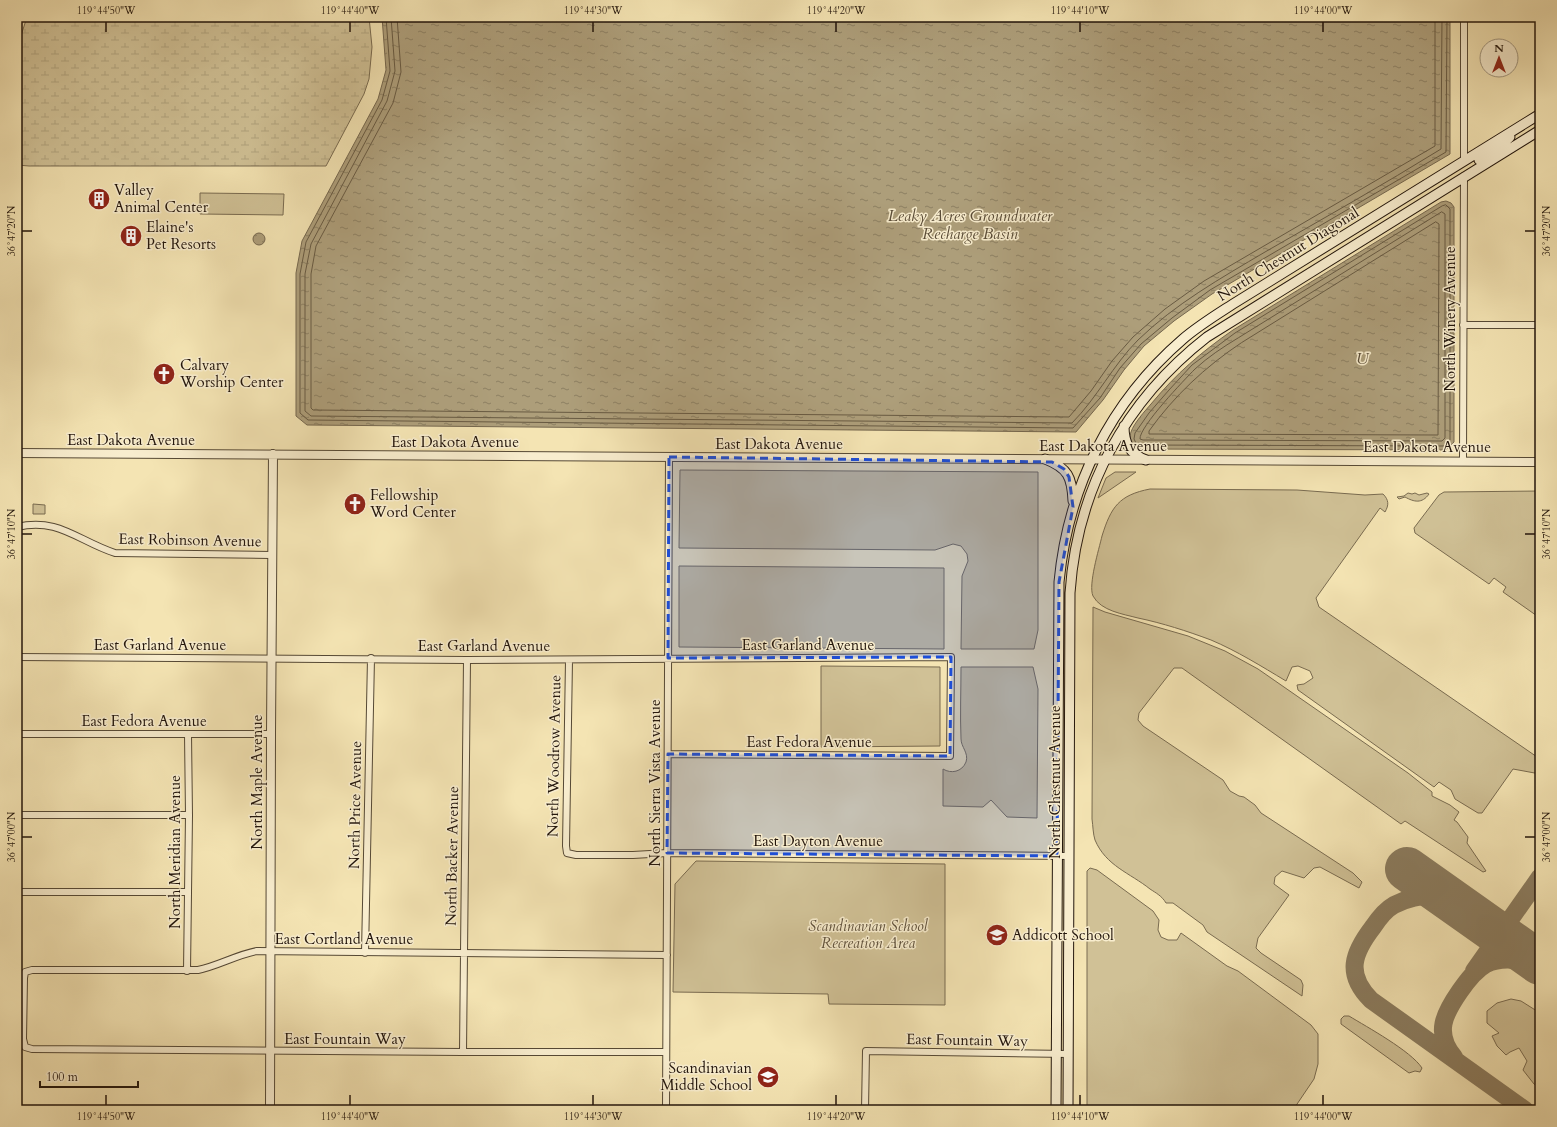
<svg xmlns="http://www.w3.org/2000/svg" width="1557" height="1127" font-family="Cardo,serif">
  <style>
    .green { fill: #d0c196; stroke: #796b50 }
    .wetland { fill: url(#wetland-marsh); stroke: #796b50 }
    .water { fill: url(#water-ripples); stroke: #75674e }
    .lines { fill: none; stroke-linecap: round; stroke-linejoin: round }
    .shore { stroke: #685a42; stroke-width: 1 }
    .taxiway { stroke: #8b7c5f; stroke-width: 18 }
    .runway { stroke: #8b7c5f; stroke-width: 44 }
    .minor-casing { stroke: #564935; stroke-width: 8 }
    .tertiary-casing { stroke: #564935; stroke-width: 10 }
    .secondary-casing { stroke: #22150b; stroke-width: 11 }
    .minor { stroke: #f8edce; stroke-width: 6 }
    .tertiary { stroke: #f8edce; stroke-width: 8 }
    .secondary { stroke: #f8edce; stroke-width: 9 }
    .marked { fill: #1d4ed8; fill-opacity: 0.2; stroke: #1d4ed8; stroke-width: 3; stroke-dasharray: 8 5; stroke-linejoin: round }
    .ticks { fill: none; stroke: #22150b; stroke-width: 1.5 }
    .labels { text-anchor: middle; stroke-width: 3; stroke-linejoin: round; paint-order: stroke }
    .poi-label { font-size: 15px; fill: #22150b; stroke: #f8edce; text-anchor: start }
    .street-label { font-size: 15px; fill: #22150b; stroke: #f8edce }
    .park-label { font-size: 15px; font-style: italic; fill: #5f513c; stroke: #f8edce }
    .water-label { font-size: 16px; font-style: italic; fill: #5a4c37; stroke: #f8edce }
    .neatline { fill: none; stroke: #22150b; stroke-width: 1.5 }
    .ticks-label { font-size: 10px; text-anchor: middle; fill: #22150b }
  </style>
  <defs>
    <pattern id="wetland-marsh" width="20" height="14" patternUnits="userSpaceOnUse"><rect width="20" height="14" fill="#d0c196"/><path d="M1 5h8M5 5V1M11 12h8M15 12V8" fill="none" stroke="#b2a580"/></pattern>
    <pattern id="water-ripples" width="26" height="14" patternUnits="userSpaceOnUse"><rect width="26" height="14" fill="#ad9e7a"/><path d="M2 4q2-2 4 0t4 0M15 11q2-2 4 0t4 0" fill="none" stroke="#8c8062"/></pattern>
  </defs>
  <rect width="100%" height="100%" fill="#f4e4b3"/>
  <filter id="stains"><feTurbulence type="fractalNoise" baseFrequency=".005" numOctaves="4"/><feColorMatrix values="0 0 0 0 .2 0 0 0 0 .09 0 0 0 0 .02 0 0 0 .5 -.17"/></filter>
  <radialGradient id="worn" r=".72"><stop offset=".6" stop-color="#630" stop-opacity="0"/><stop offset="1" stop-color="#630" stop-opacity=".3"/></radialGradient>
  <path class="green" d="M200,193L284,194L283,215L200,214Z
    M680,470L1038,472V630L1034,649H961L962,576L968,561L967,554L961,546L953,544L935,550L679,548Z
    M1115,472H1136L1098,498L1106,478Z
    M1150,489L1297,490L1365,495L1383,494C1389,500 1389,505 1385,512L1380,508L1316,598L1319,607L1540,759V774L1513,769L1482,813H1478L1455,799L1451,790L1439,782L1434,787L1298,690L1297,685L1304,684L1313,678L1310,671L1298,666L1292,667L1286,681C1261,666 1237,651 1211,640C1187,631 1162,623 1138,618C1123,614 1101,611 1093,596C1088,585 1099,549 1102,536C1111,507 1119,495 1150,489Z
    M1540,491V618L1503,592L1506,587L1494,578L1489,584L1415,533L1414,528L1439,495L1444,492Z
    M1408,493L1412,494L1415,493L1419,495L1427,493L1429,494C1422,504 1414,502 1405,497L1399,499L1397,497L1404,496Z
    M33,504L45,505V514H33Z
    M679,566L944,568V649L679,647Z
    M1093,607L1105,612L1188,636L1225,651L1258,669L1408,773L1432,792V796L1450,805L1459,812L1454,820L1457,822L1468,837L1467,843L1486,871L1483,872L1405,821L1401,824L1182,668H1174L1139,713L1138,720L1143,726L1223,780L1230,791L1239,796L1244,797L1255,805L1261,813L1353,873L1362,882L1359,888L1320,867L1314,868L1304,878L1282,871L1275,877L1274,884L1289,895L1258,938L1256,948L1261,953L1301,980L1303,985L1302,996L1207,932L1203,925L1173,903H1166C1162,896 1156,893 1150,889C1130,873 1106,866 1095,840C1093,834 1093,826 1092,819Z
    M821,666L940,667V746L821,747Z
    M961,667H1033L1038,689L1037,818L1007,817L991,800L983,807L943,806V769C951,774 962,772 966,762C969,753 961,747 961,739C960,715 961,691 961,667Z
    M696,861L945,864V1005L829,1004L828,994L673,992L675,884Z
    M1090,868L1097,870L1153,911L1159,920L1158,930L1161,937L1168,940H1177L1181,933L1227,966L1238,971L1311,1025L1318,1034V1064L1314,1079L1293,1110H1087V871Z
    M1511,999L1521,1001L1540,1013V1089L1534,1084L1523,1070L1527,1061L1519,1048L1510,1052L1506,1055L1497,1046L1492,1036L1499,1033L1487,1023V1011L1497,1003Z
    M1344,1016H1349C1367,1027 1411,1051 1422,1068L1420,1072L1415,1071L1409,1073L1341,1024V1019Z"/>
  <path class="wetland" d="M27,17H369L372,47L369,79L364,94L326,166H29L17,165V48Z"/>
  <path class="water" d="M382,17H1450V154L1212,294L1174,321L1144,346L1124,370L1103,400L1076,432L307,425L296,416V273L302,241L378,99L386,70Z
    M1446,201L1451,203L1454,207V442L1446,450L1141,449L1133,446C1131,441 1129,437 1131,432C1134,423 1145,411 1151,404C1177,373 1200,353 1233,330L1441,202Z
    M253 239a6 6 0 1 1 12 0a6 6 0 1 1-12 0Z"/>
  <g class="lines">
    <path class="shore" d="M386,17L390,71L382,100L306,242L300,274V413L308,420L1073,428L1100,398L1120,368L1141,344L1172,318L1210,290L1446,152L1447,17
      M391,17L395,71L387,101L311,244L305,274V411L311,416L1072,423C1097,398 1113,365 1138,340C1175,304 1221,278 1265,252C1324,218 1383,185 1441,149L1442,17
      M397,17L401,72L393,103L316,246L311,274V408L313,410L1069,417L1091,391L1112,361L1133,337L1165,309L1204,281L1435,146V17
      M1446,205L1450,209V440L1444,446L1142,445L1136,443L1134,439L1135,433L1149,413L1169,390L1192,365L1235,333L1442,206Z
      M1442,212L1445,214V438L1442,441L1143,440L1140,439C1139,427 1185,379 1195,369C1208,357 1223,347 1238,338Z
      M1436,222L1439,224L1438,435L1149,434V431C1174,396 1205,367 1241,343Z"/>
    <path class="taxiway" d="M1445,896C1428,894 1410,897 1394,905C1385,910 1379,918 1373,927C1353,953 1345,974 1371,1000L1525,1110
      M1474,971L1540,877
      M1454,1057C1434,1033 1444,1014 1460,991C1467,981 1475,970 1486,964C1503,956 1523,960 1540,966"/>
    <path class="runway" d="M1407,869L1540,963"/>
    <g class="minor-casing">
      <path id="minor" d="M1464,162V17
        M1463,325H1540
        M1463,461L1464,176
        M17,527C58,517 78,541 115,553L272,555
        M17,657L467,660L951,657L950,756L668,754
        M569,660L566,846L567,853L576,855H633L667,853L1069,856
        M17,734H271
        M17,815H189
        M17,892H188
        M365,953L371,658
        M187,971L189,815L188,734
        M463,1052L467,660
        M666,1052H463L32,1049L25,1047L23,1039L24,978L25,972L32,970H198C218,966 236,955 257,951L667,955
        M666,1110L669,457
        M865,1110L866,1051L1068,1054"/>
    </g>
    <g class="tertiary-casing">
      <path id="tertiary" d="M17,453L1540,462
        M270,1110L271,734L273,454"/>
    </g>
    <g class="secondary-casing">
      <path id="secondary" d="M1479,160L1502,145L1510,137
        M1124,426C1124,444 1130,454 1146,460
        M1045,459C1068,468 1072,477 1073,501
        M1056,1110L1059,582C1068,487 1110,402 1183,339C1198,326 1216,315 1233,304L1540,114
        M1068,1110L1070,593C1077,489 1125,401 1207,337L1540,130"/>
    </g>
    <use href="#minor" class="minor"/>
    <use href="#tertiary" class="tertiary"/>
    <use href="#secondary" class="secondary"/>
  </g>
  <path class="marked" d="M669,457L1052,462L1064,469L1069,477L1073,507L1059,582L1057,856L667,853L668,754L950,756L951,657L668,658Z"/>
  <path class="ticks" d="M106,22V32M350,22V32M593,22V32M836,22V32M1080,22V32M1323,22V32M22,231H32M1525,231H1535M22,534H32M1525,534H1535M22,837H32M1525,837H1535M106,1095V1105M350,1095V1105M593,1095V1105M836,1095V1105M1080,1095V1105M1323,1095V1105"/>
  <defs>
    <g id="building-disc" transform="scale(1.15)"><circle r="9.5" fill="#8f2418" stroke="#f8edce"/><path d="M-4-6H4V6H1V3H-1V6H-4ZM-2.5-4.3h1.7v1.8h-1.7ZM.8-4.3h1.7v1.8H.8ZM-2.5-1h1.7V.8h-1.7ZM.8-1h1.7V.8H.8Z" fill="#fff"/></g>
    <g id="church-disc" transform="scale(1.15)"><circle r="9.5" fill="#8f2418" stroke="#f8edce"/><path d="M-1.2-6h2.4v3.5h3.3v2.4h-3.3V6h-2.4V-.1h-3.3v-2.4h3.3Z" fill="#fff"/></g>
    <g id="school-disc" transform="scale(1.15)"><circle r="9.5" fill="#8f2418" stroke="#f8edce"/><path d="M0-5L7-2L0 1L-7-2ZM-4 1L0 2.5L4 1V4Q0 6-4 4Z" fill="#fff"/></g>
  </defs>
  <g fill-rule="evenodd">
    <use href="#building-disc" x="99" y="199"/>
    <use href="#building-disc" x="131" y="236"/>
    <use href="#church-disc" x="164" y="374"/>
    <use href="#church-disc" x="355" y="504"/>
    <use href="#school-disc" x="997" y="935"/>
    <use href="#school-disc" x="768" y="1077"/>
  </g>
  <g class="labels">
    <g class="poi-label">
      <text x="114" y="195">Valley<tspan x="114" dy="17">Animal Center</tspan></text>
      <text x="146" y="232">Elaine's<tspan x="146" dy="17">Pet Resorts</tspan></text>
      <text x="180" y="370">Calvary<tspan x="180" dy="17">Worship Center</tspan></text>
      <text x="370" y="500">Fellowship<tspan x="370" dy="17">Word Center</tspan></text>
      <text x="1012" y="940">Addicott School</text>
      <text x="752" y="1073" text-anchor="end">Scandinavian<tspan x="752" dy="17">Middle School</tspan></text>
    </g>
    <g class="street-label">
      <text transform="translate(1288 254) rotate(-32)" y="5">North Chestnut Diagonal</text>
      <text transform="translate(1450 319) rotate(-90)" y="5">North Winery Avenue</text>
      <text x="131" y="445">East Dakota Avenue</text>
      <text x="455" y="447">East Dakota Avenue</text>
      <text x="779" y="449">East Dakota Avenue</text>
      <text x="1103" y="451">East Dakota Avenue</text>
      <text x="1427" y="452">East Dakota Avenue</text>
      <text transform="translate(190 540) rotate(1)" y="5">East Robinson Avenue</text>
      <text x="160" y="650">East Garland Avenue</text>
      <text x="808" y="650">East Garland Avenue</text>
      <text x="484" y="651">East Garland Avenue</text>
      <text x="144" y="726">East Fedora Avenue</text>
      <text x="809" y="747">East Fedora Avenue</text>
      <text transform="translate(554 756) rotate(-89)" y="5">North Woodrow Avenue</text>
      <text transform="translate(257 782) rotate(-90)" y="5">North Maple Avenue</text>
      <text transform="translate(1055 782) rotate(-90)" y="5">North Chestnut Avenue</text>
      <text transform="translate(655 783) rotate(-90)" y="5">North Sierra Vista Avenue</text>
      <text transform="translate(355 805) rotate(-89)" y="5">North Price Avenue</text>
      <text x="818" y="846">East Dayton Avenue</text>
      <text transform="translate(175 852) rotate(-90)" y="5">North Meridian Avenue</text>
      <text transform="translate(452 856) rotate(-89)" y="5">North Backer Avenue</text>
      <text x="344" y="944">East Cortland Avenue</text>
      <text x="345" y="1044">East Fountain Way</text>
      <text transform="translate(967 1040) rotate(1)" y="5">East Fountain Way</text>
    </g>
    <g class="park-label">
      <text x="868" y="931">Scandinavian School<tspan x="868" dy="17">Recreation Area</tspan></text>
    </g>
    <g class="water-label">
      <text x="970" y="221">Leaky Acres Groundwater<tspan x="970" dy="18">Recharge Basin</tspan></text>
      <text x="1362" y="364">U</text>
    </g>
  </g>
  <rect width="1557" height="1127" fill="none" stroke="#f4e4b3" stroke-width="44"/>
  <g transform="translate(1499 58)"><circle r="19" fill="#f8edce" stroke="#a29780"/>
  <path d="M0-3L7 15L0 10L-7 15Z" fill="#8f2418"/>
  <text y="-6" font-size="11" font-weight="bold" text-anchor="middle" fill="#22150b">N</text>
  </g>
  <path d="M40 1081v6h98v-6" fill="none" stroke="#22150b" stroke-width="2"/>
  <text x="46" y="1081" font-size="12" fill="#22150b" stroke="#f8edce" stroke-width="3" paint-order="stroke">100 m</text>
  <rect x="22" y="22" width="1513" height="1083" class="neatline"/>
  <g class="ticks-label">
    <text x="106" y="14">119°44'50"W</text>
    <text x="350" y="14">119°44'40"W</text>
    <text x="593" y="14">119°44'30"W</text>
    <text x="836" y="14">119°44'20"W</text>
    <text x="1080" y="14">119°44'10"W</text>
    <text x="1323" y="14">119°44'00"W</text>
    <text transform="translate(11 231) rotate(-90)" y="4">36°47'20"N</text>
    <text transform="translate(1546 231) rotate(-90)" y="4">36°47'20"N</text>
    <text transform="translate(11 534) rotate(-90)" y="4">36°47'10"N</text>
    <text transform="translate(1546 534) rotate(-90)" y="4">36°47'10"N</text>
    <text transform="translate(11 837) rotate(-90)" y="4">36°47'00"N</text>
    <text transform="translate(1546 837) rotate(-90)" y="4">36°47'00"N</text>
    <text x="106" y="1120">119°44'50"W</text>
    <text x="350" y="1120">119°44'40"W</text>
    <text x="593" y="1120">119°44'30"W</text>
    <text x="836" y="1120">119°44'20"W</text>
    <text x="1080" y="1120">119°44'10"W</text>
    <text x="1323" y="1120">119°44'00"W</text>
  </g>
  <rect width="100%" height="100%" filter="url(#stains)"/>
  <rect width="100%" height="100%" fill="url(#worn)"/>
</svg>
